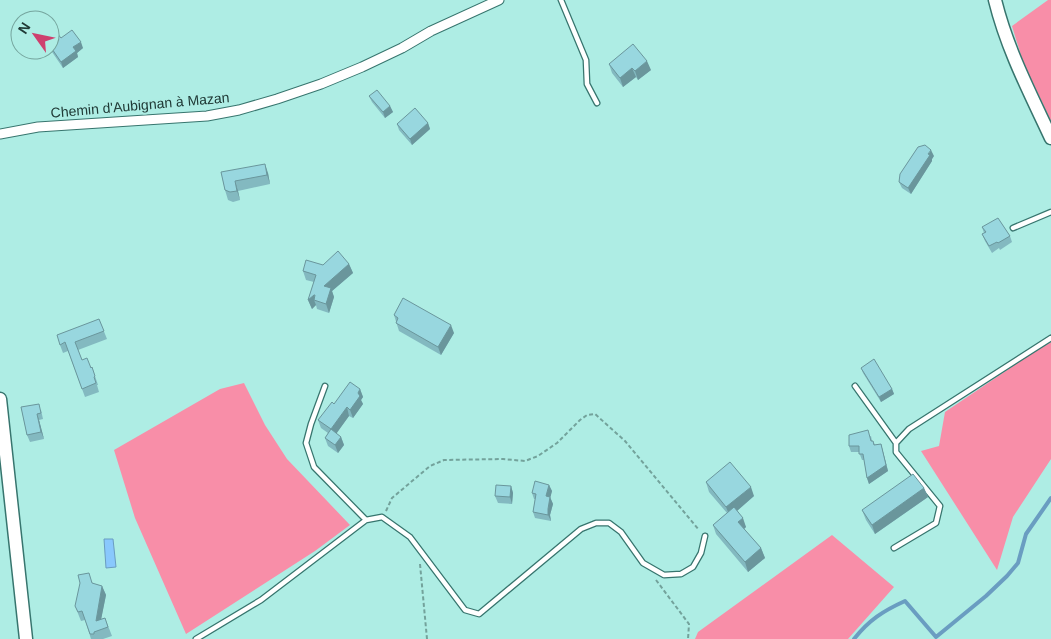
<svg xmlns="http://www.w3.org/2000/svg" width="1051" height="639" font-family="Arial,sans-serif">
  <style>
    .green { fill: #f88ea8 }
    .water { fill: #89c8fd; stroke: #6a9dc1 }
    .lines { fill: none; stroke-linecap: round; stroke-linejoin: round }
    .stream { stroke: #6a9dc1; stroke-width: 4 }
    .lane-casing { stroke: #37756e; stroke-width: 7 }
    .street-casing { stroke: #37756e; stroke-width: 11 }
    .secondary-casing { stroke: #37756e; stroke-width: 15 }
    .path { stroke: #73a29b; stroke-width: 2; stroke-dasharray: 4 2.5; stroke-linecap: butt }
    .lane { stroke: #fff; stroke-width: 4.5 }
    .street { stroke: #fff; stroke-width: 9 }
    .secondary { stroke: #fff; stroke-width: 12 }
    .wall { fill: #83b9c0 }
    .shaded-wall { fill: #6a969c }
    .building { fill: #98d7df; stroke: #6a969c }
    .labels { text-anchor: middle; stroke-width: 4; stroke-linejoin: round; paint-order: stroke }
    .street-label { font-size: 14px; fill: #203a36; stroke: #aeede4 }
  </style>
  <rect width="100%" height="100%" fill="#aeede4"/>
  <path class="green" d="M1048,0H1051V121L1023,62L1012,26Z
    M1051,342V459L1013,517L997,570L921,451L939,446L945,412L1031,354Z
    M244,383L265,425L287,459L350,525L315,551L186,634L135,518L114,450L220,389Z
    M832,535L894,587L848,639H695L698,632Z"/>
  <path class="water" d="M104,539H113L116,567L106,568Z"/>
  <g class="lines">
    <path class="stream" d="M854,639C869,620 883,611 905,601L936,637L986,596L1007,576L1018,563L1026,534L1051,498"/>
    <g class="lane-casing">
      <path id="lane" d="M561,0L586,60L587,84L597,103
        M1013,228L1051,212
        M325,386L311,424L306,443L314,467L366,520
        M855,386L896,443
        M894,548L936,523L940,506L896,452V443L909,429L1051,338
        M196,639L261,600L366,520L382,517L410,537L465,610L479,614L581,529L596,523H609L621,532L643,563L664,575L681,574L693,567L701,553L705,536"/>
    </g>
    <g class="street-casing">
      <path id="street" d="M0,134L38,127L207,116L239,110L277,99L321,84L362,67L402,48L431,31L499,0"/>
    </g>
    <g class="secondary-casing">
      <path id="secondary" d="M995,0C1007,49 1030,93 1051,138
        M0,399L26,639"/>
    </g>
    <path class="path" d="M386,511L392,498L430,466L444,460L503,459L525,461L538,456L557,443L580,420L587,415L595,414L625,441L699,530
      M420,564L427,639
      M656,580L689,624L688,639"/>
    <use href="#lane" class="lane"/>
    <use href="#street" class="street"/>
    <use href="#secondary" class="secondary"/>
  </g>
  <path class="wall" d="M50,36L61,38L83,48L77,53L78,57L63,68L50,49Z
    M609,64L651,70L638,80L636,77L623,87L612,73Z
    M369,96L390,106L393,112L385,118L372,102Z
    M428,123L430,129L412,145L399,130L397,124Z
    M934,156L932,159V161L911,194L902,188L899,182Z
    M221,172L268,173L270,184L238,191L240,200L233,202L228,200L225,190Z
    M982,227L1010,236L1012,242L1000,250L999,248L992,253L985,241L982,234L984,233Z
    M349,264L353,273L332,291L334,297L329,313L317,309L316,305L312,309L308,300L314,282L306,280L303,271L323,265Z
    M394,315L454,333L441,355L399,331Z
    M99,319L107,339L78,350L82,360L91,368L92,367L98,385H97L99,392L85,397L68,351L63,353L60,345Z
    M861,368L892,389L894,394L881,402L863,373Z
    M360,389L363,397L361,400L363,404L353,418L349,416L336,433L341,437L344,445L338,453L328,446L325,438L328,433L321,428L318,420L334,404Z
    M21,407L41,410L43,419L39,420L44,439L30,442L27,435Z
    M871,436L872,441H873L875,445L881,444L888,471L869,484L867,478L864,460H862L859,452H851L849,446Z
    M706,482L754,496L737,511L746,527L744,529L761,548L765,558L748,572L716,534L713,525L727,513L709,492Z
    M549,485L552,491L550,497L553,504L550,515L551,521L535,518L533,512L535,499H534L532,493Z
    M511,486L513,493L512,504L498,503L495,496Z
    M924,488L928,497L875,534L866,520L862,510Z
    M93,584L102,586L106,595L101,619L105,618L112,636L103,639H91L85,620L81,621L75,606Z"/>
  <path class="shaded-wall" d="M81,42L83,48L77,53L78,57L63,68L61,62L73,47Z
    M647,61L651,70L638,80L635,71Z
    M632,68L636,77L623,87L620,78Z
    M390,106L393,112L385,118L383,112Z
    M428,123L430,129L412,145L410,139Z
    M931,150L934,156L932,159V161L911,194L908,188Z
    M265,164L268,173L270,184L267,175Z
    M235,181L238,191L240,200L237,191Z
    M349,264L353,273L332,291L334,297L329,313L326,304L324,286Z
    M314,295L316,301L314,300L316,305L312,309L308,300Z
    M451,325L454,333L441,355L438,347Z
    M360,389L363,397L361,400L363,404L353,418L350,410L358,393Z
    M892,389L894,394L881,402L879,397Z
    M347,407L349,416L334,437L331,429Z
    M37,414L39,420L44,439L41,432Z
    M341,437L344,445L338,453L335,445Z
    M881,444L888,471L869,484L867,478Z
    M549,485L552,491L549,503L546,496Z
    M511,486L513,493L512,504L510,497Z
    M751,487L754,496L730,517L726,507Z
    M924,488L928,497L875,534L872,525Z
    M550,497L553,504L550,515L551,521L548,515V509Z
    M743,518L746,527L742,531L738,522Z
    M761,548L765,558L748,572L745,562Z
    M102,586L106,595L99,630L96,621Z"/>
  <path class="building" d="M72,30L81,42L73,47L76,51L61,62L50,46V36L56,32L61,38Z
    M633,44L647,61L635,71L632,68L620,78L609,64Z
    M377,90L390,106L383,112L369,96Z
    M415,108L428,123L410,139L397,124Z
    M925,145L931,150L928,154L930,155L908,188L899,182L900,174L918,147Z
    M265,164L267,175L235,181L237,191L230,192L225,190L221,172Z
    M998,218L1010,236L998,243L997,242L989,246L982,234L986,232L982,227Z
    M338,251L349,264L324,286L331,288L326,304L314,300L315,295H314L308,300L316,275L303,271L306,260L323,265Z
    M403,298L451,325L438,347L396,323L398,318L394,315Z
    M99,319L104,331L75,342L82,360L87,358L91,368L92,367L95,376L94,377L96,383L82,389L65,342L60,345L57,335Z
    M874,359L892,389L879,397L861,368Z
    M350,382L360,389L358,393L360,396L350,410L347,407L331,429L341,437L335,445L325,438L331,429L318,420L332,402L334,404Z
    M39,404L41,413L37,414L41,432L27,435L21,407Z
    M868,430L871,441H873L874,445L881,444L886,465L867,478L863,454H859V446H849V435Z
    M730,462L751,487L726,507L706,482Z
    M913,474L924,488L872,525L862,510Z
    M535,481L549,485L546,496L550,497L548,509V515L533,512L536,494L532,493Z
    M496,485L511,486L510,497L495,496Z
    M734,507L743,518L738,522L761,548L745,562L713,525Z
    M89,573L92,583L102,586L96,621L105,618L108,627L94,632V634H90L82,611L78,612L75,606L80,583L78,575Z"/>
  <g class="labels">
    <g class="street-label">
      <text transform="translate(140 105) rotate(-5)" y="5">Chemin d'Aubignan à Mazan</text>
    </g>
  </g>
  <g transform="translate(35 35) rotate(303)"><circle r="24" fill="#aeede4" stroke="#75a59e"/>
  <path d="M0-4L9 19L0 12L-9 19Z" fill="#ce406e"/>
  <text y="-8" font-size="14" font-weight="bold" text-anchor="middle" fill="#203a36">N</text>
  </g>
</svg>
